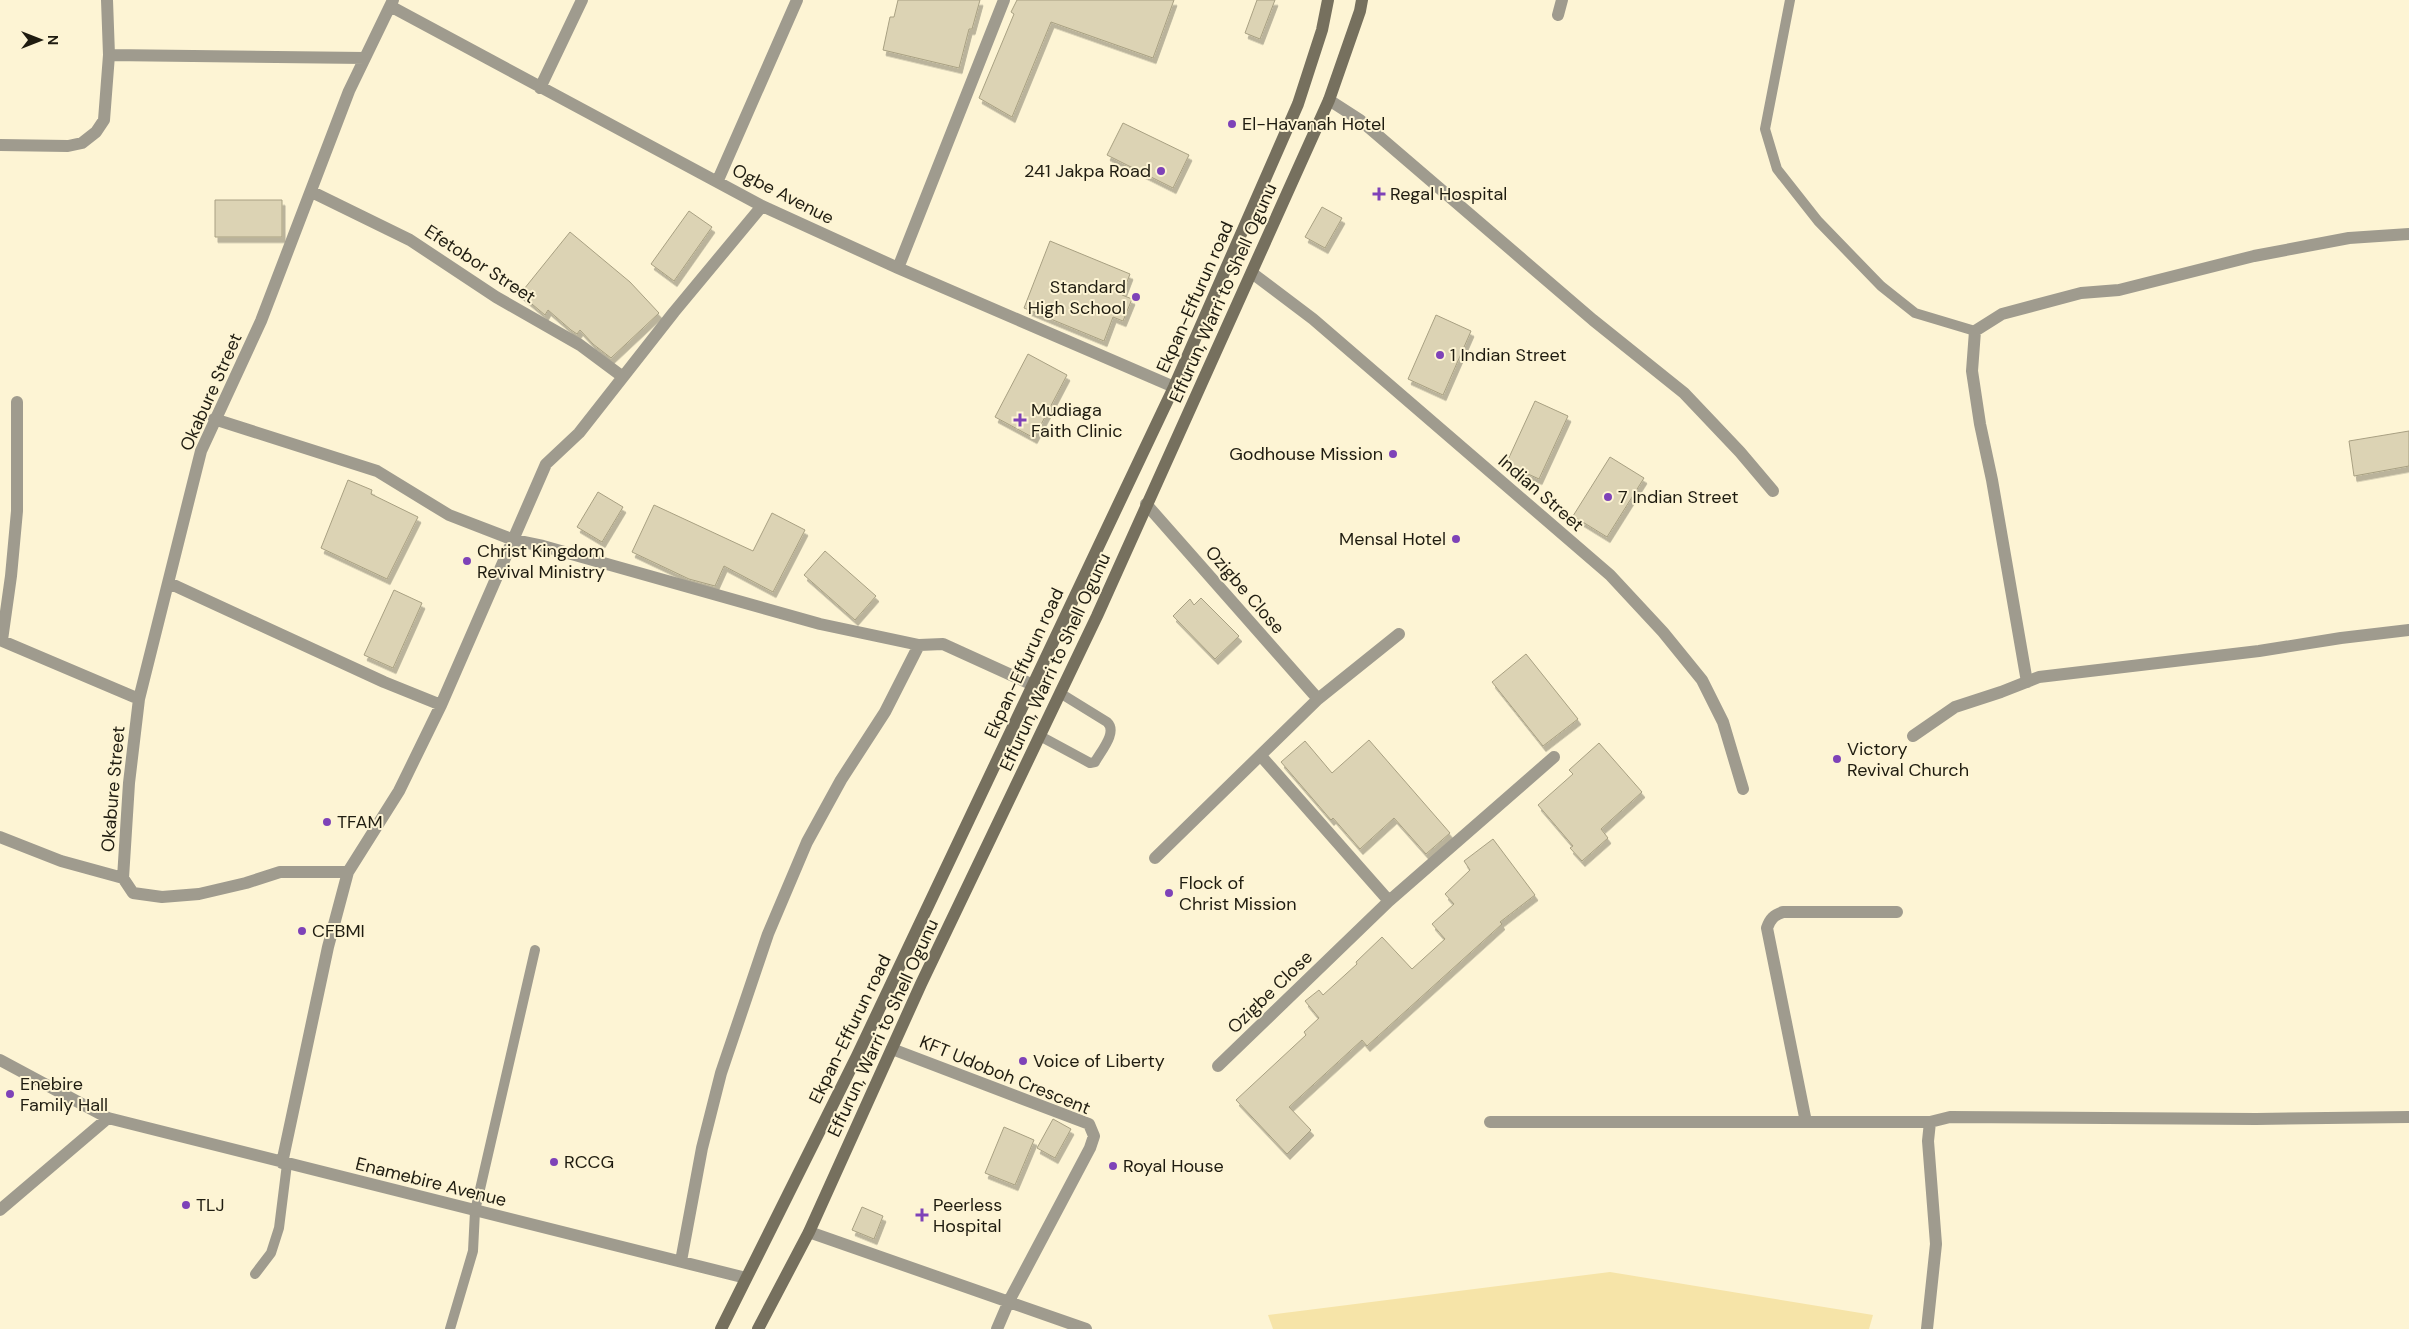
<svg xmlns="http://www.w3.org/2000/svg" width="2409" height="1329" font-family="'DM Sans',sans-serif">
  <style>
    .green { fill: #f6e4a8 }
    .building { fill: #dcd3b4; stroke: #a8a082; filter: url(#shadow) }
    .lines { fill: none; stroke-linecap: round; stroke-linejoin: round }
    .service { stroke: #9f9b8e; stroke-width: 10 }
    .minor { stroke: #9f9b8e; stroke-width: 12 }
    .secondary { stroke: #76705e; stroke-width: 12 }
    .poi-dot { fill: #7e42b8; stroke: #fdf4d4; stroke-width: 2 }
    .labels { text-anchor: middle; stroke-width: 4; stroke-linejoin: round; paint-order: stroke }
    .poi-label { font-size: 18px; fill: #1f1c10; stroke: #fdf4d4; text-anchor: start }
    .street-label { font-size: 18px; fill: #1f1c10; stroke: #fdf4d4 }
  </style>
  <defs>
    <filter id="shadow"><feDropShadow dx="3" dy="5.5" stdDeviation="0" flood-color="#0004"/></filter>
  </defs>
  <rect width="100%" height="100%" fill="#fdf4d4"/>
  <path class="green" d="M1610,1272L1873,1315L1869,1329H1273L1268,1315Z"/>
  <path class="building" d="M898,0H980L972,29H969L959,68L883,50L890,17H894Z
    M1017,0H1174L1153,58L1051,22L1012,117L979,98L1014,14L1011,12Z
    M1257,0H1275L1260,39L1245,33Z
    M1123,123L1189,155L1173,188L1107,155Z
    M215,200H282V237H215Z
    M1322,207L1342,218L1325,248L1305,237Z
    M689,211L712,227L674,281L651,264Z
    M570,232L630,282L659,313L611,358L593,344L580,330L577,334L571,330L548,310L545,315L520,294Z
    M1050,241L1130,274L1122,295L1132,299L1123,321L1113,317L1104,341L1024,308Z
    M1436,315L1471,331L1443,395L1408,379Z
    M1028,354L1067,375L1034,438L995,417Z
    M1535,401L1568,416L1539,479L1506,464Z
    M2409,431V466L2354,476L2349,441Z
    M1610,457L1644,478L1607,537L1573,516Z
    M348,480L372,490L371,494L418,517L387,579L321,548Z
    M598,492L623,507L602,542L577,527Z
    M654,505L753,551L772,513L805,530L773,592L724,566L715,586L689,579L632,552Z
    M825,551L876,596L855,620L804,575Z
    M394,590L422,603L393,668L364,655Z
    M1201,598L1239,636L1215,659L1173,616L1190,599L1194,605Z
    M1526,654L1578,719L1543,746L1492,682Z
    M1369,740L1450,833L1426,854L1394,818L1360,849L1333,818L1331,820L1281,762L1305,741L1332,773Z
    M1599,743L1642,792L1601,829L1608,838L1582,861L1570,848L1573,846L1538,805L1573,774L1569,770Z
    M1493,839L1535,895L1500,922L1502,924L1367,1046L1362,1040L1289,1107L1311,1130L1287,1154L1236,1100L1306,1035L1304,1032L1319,1018L1305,1001L1319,990L1323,995L1357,964L1356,962L1382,937L1412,969L1445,939L1432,924L1454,904L1445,894L1470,870L1464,861Z
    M1053,1119L1071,1129L1055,1158L1037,1148Z
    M1004,1127L1034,1140L1015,1185L985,1173Z
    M862,1207L883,1216L874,1239L852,1230Z"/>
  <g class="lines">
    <path class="service" d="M1790,0L1765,129L1777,169L1818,221L1881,286L1915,313L1975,331
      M1040,736L1090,763L1095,762C1101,751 1118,732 1107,722L1060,693
      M255,1274L271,1253L279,1228L287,1164
      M450,1329L473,1251L475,1211L535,950"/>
    <path class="minor" d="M390,6L762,206L898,268L1174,387
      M1558,15L1562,0
      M109,55L365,58
      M540,88L582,0
      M1329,100L1360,120L1593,320L1684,393L1740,452L1773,491
      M0,145L68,146L82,143L96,132L104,120L109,55L107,0
      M718,180L797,0
      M312,192L410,240L496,297L580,345L623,377
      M898,268L1004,0
      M1252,273L1313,319L1610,575L1663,632L1702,680L1723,722L1743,789
      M214,419L377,471L449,515L514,540L543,546L820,624L919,645L943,644L1033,685
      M1146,504L1318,699
      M169,583L384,682L441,705
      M0,640L139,699
      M2,640L11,576L17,511V402
      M2027,682L1992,480L1980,424L1972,371L1975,331L2002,314L2081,293L2119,290L2254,256L2349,238L2409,234
      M1913,736L1955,707L2001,692L2039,677L2259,651L2341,638L2409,630
      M1261,756L1389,901
      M0,837L61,861L123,878L133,893L162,897L199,894L246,883L280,872H348
      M1155,858L1318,699L1399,634
      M123,878L129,783L139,699L201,451L261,321L349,91L393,0
      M892,1049L1089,1124L1094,1136L1090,1148L1009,1301L997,1329
      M0,1060L108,1118L746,1278
      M1218,1066L1389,901L1554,757
      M1490,1122H1930L1950,1117L2256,1119L2409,1117
      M1806,1122L1767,928C1770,919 1774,915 1783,912H1897
      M282,1163L328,947L348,872L399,791L441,705L546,464L579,433L674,312L762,206
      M0,1210L108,1118
      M809,1232L1086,1329
      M681,1261L702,1148L721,1073L768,934L807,842L841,780L885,712L919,645
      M1927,1329L1936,1244L1928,1141L1930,1122"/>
    <path class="secondary" d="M721,1329L857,1056L1174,387L1298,104L1322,30L1328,0
      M758,1329L809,1232L921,984L1097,616L1329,100L1360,11L1362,0"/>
  </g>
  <g class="poi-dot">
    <circle cx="1232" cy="124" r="5"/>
    <circle cx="1161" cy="171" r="5"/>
    <path d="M1376.5 186.5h5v5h5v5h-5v5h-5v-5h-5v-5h5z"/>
    <circle cx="1136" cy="297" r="5"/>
    <circle cx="1440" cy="355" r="5"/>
    <path d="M1017.5 412.5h5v5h5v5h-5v5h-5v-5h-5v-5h5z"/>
    <circle cx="1393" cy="454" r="5"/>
    <circle cx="1608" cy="497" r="5"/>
    <circle cx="1456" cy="539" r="5"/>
    <circle cx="467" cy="561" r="5"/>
    <circle cx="1837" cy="759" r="5"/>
    <circle cx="327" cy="822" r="5"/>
    <circle cx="1169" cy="893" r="5"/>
    <circle cx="302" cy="931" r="5"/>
    <circle cx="1023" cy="1061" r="5"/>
    <circle cx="10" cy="1094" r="5"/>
    <circle cx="554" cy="1162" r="5"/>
    <circle cx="1113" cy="1166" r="5"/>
    <circle cx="186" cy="1205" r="5"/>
    <path d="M919.5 1207.5h5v5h5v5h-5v5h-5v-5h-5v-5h5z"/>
  </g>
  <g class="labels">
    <g class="poi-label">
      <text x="1242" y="130">El-Havanah Hotel</text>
      <text x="1151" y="177" text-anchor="end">241 Jakpa Road</text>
      <text x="1390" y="200">Regal Hospital</text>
      <text x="1126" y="293" text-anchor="end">Standard<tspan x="1126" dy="21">High School</tspan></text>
      <text x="1450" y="361">1 Indian Street</text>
      <text x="1031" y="416">Mudiaga<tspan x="1031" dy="21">Faith Clinic</tspan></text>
      <text x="1383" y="460" text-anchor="end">Godhouse Mission</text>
      <text x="1618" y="503">7 Indian Street</text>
      <text x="1446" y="545" text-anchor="end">Mensal Hotel</text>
      <text x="477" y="557">Christ Kingdom<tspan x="477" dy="21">Revival Ministry</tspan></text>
      <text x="1847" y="755">Victory<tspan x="1847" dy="21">Revival Church</tspan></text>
      <text x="337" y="828">TFAM</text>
      <text x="1179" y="889">Flock of<tspan x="1179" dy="21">Christ Mission</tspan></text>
      <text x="312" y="937">CFBMI</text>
      <text x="1033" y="1067">Voice of Liberty</text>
      <text x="20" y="1090">Enebire<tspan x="20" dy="21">Family Hall</tspan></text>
      <text x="564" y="1168">RCCG</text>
      <text x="1123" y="1172">Royal House</text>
      <text x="196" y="1211">TLJ</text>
      <text x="933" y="1211">Peerless<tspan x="933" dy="21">Hospital</tspan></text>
    </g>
    <g class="street-label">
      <text transform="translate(783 194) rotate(27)" y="6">Ogbe Avenue</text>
      <text transform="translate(480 264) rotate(33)" y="6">Efetobor Street</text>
      <text transform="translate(1223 293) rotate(-66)" y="6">Effurun, Warri to Shell Ogunu</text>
      <text transform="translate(1195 297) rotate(-66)" y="6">Ekpan-Effurun road</text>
      <text transform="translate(211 392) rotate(-66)" y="6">Okabure Street</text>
      <text transform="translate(1541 493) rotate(41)" y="6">Indian Street</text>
      <text transform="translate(1245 590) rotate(49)" y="6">Ozigbe Close</text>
      <text transform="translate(1055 662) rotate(-65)" y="6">Effurun, Warri to Shell Ogunu</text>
      <text transform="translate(1024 663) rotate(-65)" y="6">Ekpan-Effurun road</text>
      <text transform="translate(113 789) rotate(-85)" y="6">Okabure Street</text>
      <text transform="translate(1270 992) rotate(-44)" y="6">Ozigbe Close</text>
      <text transform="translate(883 1028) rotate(-65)" y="6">Effurun, Warri to Shell Ogunu</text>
      <text transform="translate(850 1029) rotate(-64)" y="6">Ekpan-Effurun road</text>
      <text transform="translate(1005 1075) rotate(22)" y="6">KFT Udoboh Crescent</text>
      <text transform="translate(431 1182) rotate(14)" y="6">Enamebire Avenue</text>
    </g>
  </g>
  <g transform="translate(40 40) rotate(90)" stroke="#fdf4d4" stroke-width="4" paint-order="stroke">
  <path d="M0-4L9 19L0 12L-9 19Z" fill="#1f1c10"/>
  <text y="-8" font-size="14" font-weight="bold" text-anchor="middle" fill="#1f1c10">N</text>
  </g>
</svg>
